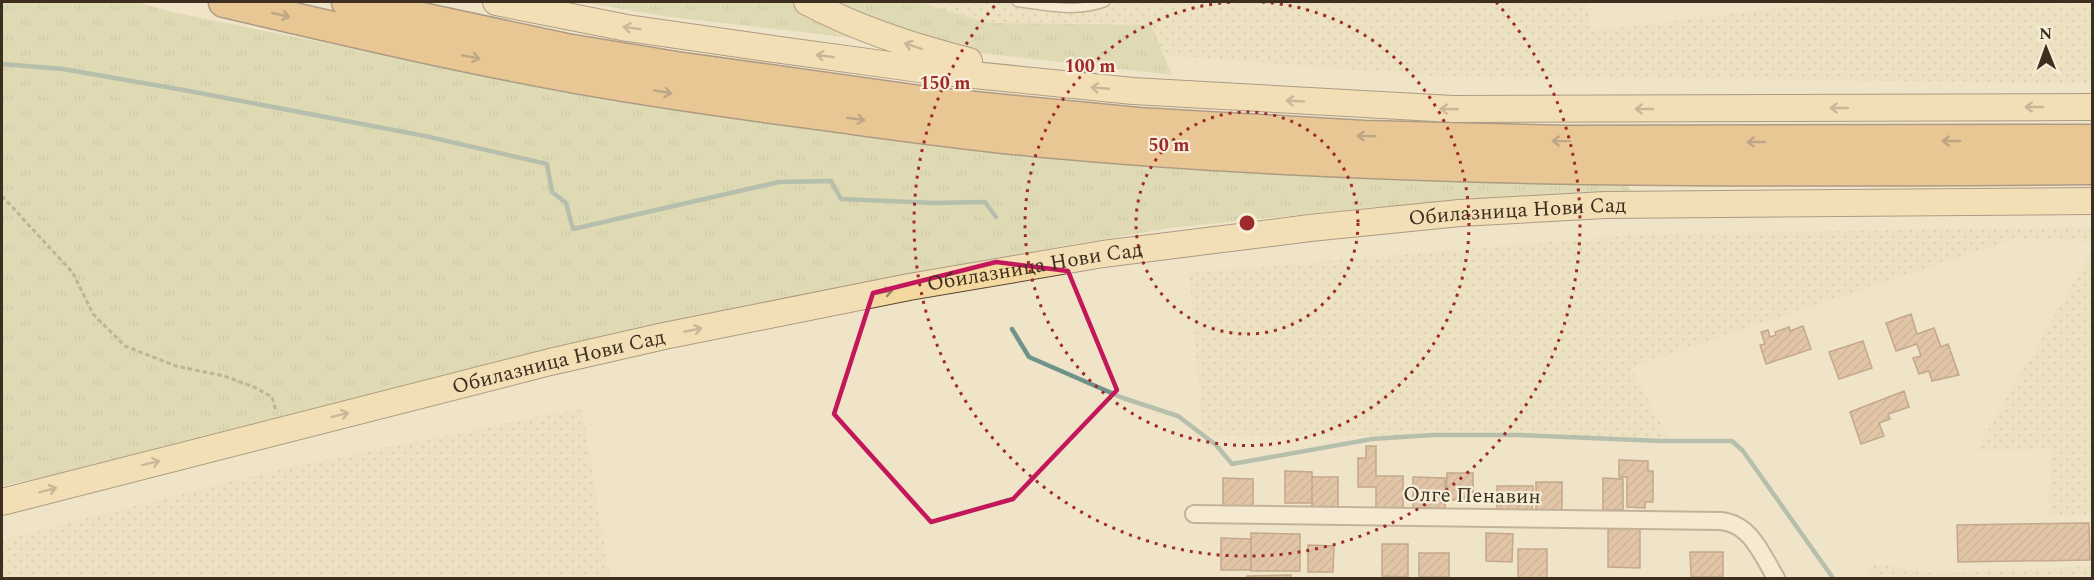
<svg xmlns="http://www.w3.org/2000/svg" width="2094" height="580" font-family="Spectral,serif">
  <style>
    .farmland { fill: url(#farmland-dots) }
    .grass { fill: url(#grass-tufts) }
    .lines { fill: none; stroke-linecap: round; stroke-linejoin: round }
    .stream { stroke: #6f938a; stroke-width: 4.5 }
    .building { fill: url(#building-hatch); stroke: #8d5f41; stroke-width: 1.5 }
    .service-casing { stroke: #8d765c; stroke-width: 11 }
    .minor-casing { stroke: #8d765c; stroke-width: 20 }
    .primary-casing { stroke: #5b4430; stroke-width: 28 }
    .motorway-casing { stroke: #5b4430; stroke-width: 33 }
    .path { stroke: #8d765c; stroke-width: 3; stroke-dasharray: 4.5 3; stroke-linecap: butt }
    .service { stroke: #faf1dc; stroke-width: 8 }
    .minor { stroke: #faf1dc; stroke-width: 16 }
    .primary { stroke: #f3d9a0; stroke-width: 26 }
    .motorway { stroke: #e0a458; stroke-width: 30 }
    .oneway { stroke: #7e5d36 }
    .oneway2 { stroke: #988460 }
    .marked { fill: none; stroke: #c2185b; stroke-width: 4.5; stroke-linejoin: round }
    .ring { fill: none; stroke: #9e2a2b; stroke-width: 3; stroke-dasharray: 3 6 }
    .labels { text-anchor: middle; stroke-width: 4.5; stroke-linejoin: round; paint-order: stroke }
    .street-label { font-size: 21px; fill: #3d2e20; stroke: #f7eed8 }
    .centre { fill: #9e2a2b; stroke: #f7eed8; stroke-width: 3 }
    .ring-label { font-size: 18px; text-anchor: middle; font-weight: bold; fill: #9e2a2b; stroke: #f7eed8; stroke-width: 4.5; stroke-linejoin: round; paint-order: stroke }
  </style>
  <defs>
    <pattern id="farmland-dots" width="8" height="8" patternUnits="userSpaceOnUse" patternTransform="scale(1.5)"><rect width="8" height="8" fill="#e6deb5"/><path d="M2 2h.1M6 6h.1" fill="none" stroke="#c6bf9b" stroke-width="1.8" stroke-linecap="round"/></pattern>
    <pattern id="grass-tufts" width="24" height="20" patternUnits="userSpaceOnUse" patternTransform="scale(1.5)"><rect width="24" height="20" fill="#c9cf9b"/><path d="M3 7l-1-3M5 7V3M7 7l1-3M15 17l-1-3M17 17v-4M19 17l1-3" fill="none" stroke="#aeb285"/></pattern>
    <pattern id="building-hatch" width="6" height="6" patternUnits="userSpaceOnUse" patternTransform="scale(1.5)"><rect width="6" height="6" fill="#cf9f7d"/><path d="M-1 1l2-2M0 6l6-6M5 7l2-2" fill="none" stroke="#a98266"/></pattern>
  </defs>
  <rect width="100%" height="100%" fill="#f0e4c8"/>
  <path class="farmland" d="M918,2H1588L1590,31L1831,2L2092,4V83L1436,76L1164,55L1150,25L988,23Z
    M2092,227V242L2017,238L1631,368L1668,437L1203,435L1189,273L1645,234Z
    M2092,251V514L2049,516L2051,449L1976,450Z
    M582,408L610,578H2V540L293,466Z
    M1872,563L1936,574L2092,566V578H1868Z"/>
  <path class="grass" d="M2,2H136L176,13L609,100L934,142L1150,164L1267,173L1535,184L1627,186L1636,196L1373,207L1170,228L1052,248L870,283L101,465L2,486Z
    M582,2H918L988,23L1151,25L1172,75L663,16Z"/>
  <g class="lines">
    <path class="stream" d="M2,64L63,69L189,91L425,136L547,164L552,192L566,203L573,229L779,182L831,181L841,199L934,203L985,202L996,217
      M1012,329L1029,357L1123,398L1178,416L1216,445L1232,464L1372,439L1433,435H1518L1661,441H1732L1743,451L1833,578"/>
  </g>
  <path class="building" d="M1911,314L1917,334L1934,328L1941,347L1948,344L1959,375L1932,381L1929,371L1919,374L1913,358L1921,356L1917,344L1896,351L1886,323Z
    M1803,326L1811,349L1766,364L1760,345L1765,344L1761,332L1768,330L1770,337L1776,335L1775,332L1789,327L1790,331Z
    M1863,341L1872,368L1839,379L1829,352Z
    M1904,391L1909,407L1888,414L1890,419L1879,423L1884,436L1861,444L1850,412Z
    M1366,446H1376V476H1403V508H1376V487H1358V458H1366Z
    M1619,460L1648,461V471H1653V502H1645V508L1627,507V477H1619Z
    M1285,471L1312,472V503H1285Z
    M1447,473H1473V500H1446Z
    M1312,477H1338V509H1312Z
    M1413,477L1445,478V510L1413,509Z
    M1223,478L1253,479V507L1223,506Z
    M1603,478L1623,479V510H1603Z
    M1536,482H1562V511L1536,510Z
    M1497,486H1533L1532,513L1497,512Z
    M2089,523L2090,560L1958,562L1957,525Z
    M1608,529H1640V568L1608,567Z
    M1251,533L1300,534V571H1251Z
    M1486,533L1513,534L1512,562L1486,561Z
    M1221,538L1251,539V570H1221Z
    M1382,544H1408V577L1382,576Z
    M1308,545L1334,546L1333,572H1308Z
    M1518,549H1547V578H1518Z
    M1690,552H1723V577H1691Z
    M1419,553H1449V577H1419Z
    M1291,575V578H1247V576Z"/>
  <g class="lines">
    <g class="service-casing">
      <path id="service" d="M1017,2C1047,6 1076,13 1105,2"/>
    </g>
    <g class="minor-casing">
      <path id="minor" d="M1194,514L1721,521C1751,524 1762,555 1776,578"/>
    </g>
    <g class="primary-casing">
      <g id="primary">
        <path d="M496,2L627,28L788,51L934,71L1133,91L1453,109L2092,107"/>
        <path d="M807,2C858,29 913,47 969,61"/>
        <path id="s1" d="M2,502L550,362L664,336L909,287L1103,254L1310,228L1460,213L1605,205L2092,201"/>
      </g>
    </g>
    <g class="motorway-casing">
      <path id="motorway" d="M224,2C337,28 451,55 566,76C646,91 728,102 809,113C884,123 959,134 1034,141C1386,174 1739,172 2092,169
        M347,2L566,49L676,67L934,103L1138,123L1364,136L1567,141L2092,140"/>
    </g>
    <path class="path" d="M2,196L73,273L93,314L125,346L176,366L224,376L254,387L272,397L276,411"/>
    <use href="#service" class="service"/>
    <use href="#minor" class="minor"/>
    <use href="#primary" class="primary"/>
    <use href="#motorway" class="motorway"/>
  </g>
  <defs><path id="oneway-shaft" d="M-6 0H5M1.5-3L5.5 0L1.5 3" fill="none" stroke-width="1.6" stroke-linecap="round" stroke-linejoin="round" transform="scale(1.5)"/></defs>
  <g class="oneway">
    <use href="#oneway-shaft" transform="translate(281 15) rotate(13)"/>
    <use href="#oneway-shaft" transform="translate(471 57) rotate(11)"/>
    <use href="#oneway-shaft" transform="translate(663 92) rotate(10)"/>
    <use href="#oneway-shaft" transform="translate(856 119) rotate(8)"/>
    <use href="#oneway-shaft" transform="translate(1366 136) rotate(-178)"/>
    <use href="#oneway-shaft" transform="translate(1561 141) rotate(-179)"/>
    <use href="#oneway-shaft" transform="translate(1951 141) rotate(180)"/>
    <use href="#oneway-shaft" transform="translate(1756 142) rotate(180)"/>
  </g>
  <g class="oneway2">
    <use href="#oneway-shaft" transform="translate(632 28) rotate(-171)"/>
    <use href="#oneway-shaft" transform="translate(913 46) rotate(-161)"/>
    <use href="#oneway-shaft" transform="translate(825 56) rotate(-172)"/>
    <use href="#oneway-shaft" transform="translate(1100 88) rotate(-175)"/>
    <use href="#oneway-shaft" transform="translate(1295 101) rotate(-177)"/>
    <use href="#oneway-shaft" transform="translate(2034 107) rotate(180)"/>
    <use href="#oneway-shaft" transform="translate(1839 108) rotate(180)"/>
    <use href="#oneway-shaft" transform="translate(1449 109) rotate(-178)"/>
    <use href="#oneway-shaft" transform="translate(1644 109) rotate(180)"/>
    <use href="#oneway-shaft" transform="translate(884 292) rotate(-11)"/>
    <use href="#oneway-shaft" transform="translate(693 330) rotate(-11)"/>
    <use href="#oneway-shaft" transform="translate(340 415) rotate(-14)"/>
    <use href="#oneway-shaft" transform="translate(151 463) rotate(-14)"/>
    <use href="#oneway-shaft" transform="translate(48 490) rotate(-15)"/>
  </g>
  <path d="M0 0H2094V580H0ZM996,262L1068,271L1117,390L1013,499L931,522L834,414L873,293Z" fill="#f0e4c8" fill-opacity=".55" fill-rule="evenodd"/>
  <path class="marked" d="M996,262L1068,271L1117,390L1013,499L931,522L834,414L873,293Z"/>
  <g class="ring">
    <circle cx="1247" cy="223" r="111"/>
    <path d="M1262 2A222 222 0 1 1 1232 2"/>
    <path d="M1496 2A333 333 0 1 1 998 2"/>
  </g>
  <g class="labels">
    <g class="street-label">
      <text dy="7" stroke="none"><textPath href="#s1" startOffset="1546">Обилазница Нови Сад</textPath></text>
      <text dy="7" stroke="none"><textPath href="#s1" startOffset="1060">Обилазница Нови Сад</textPath></text>
      <text dy="7" stroke="none"><textPath href="#s1" startOffset="574">Обилазница Нови Сад</textPath></text>
      <text transform="translate(1472 495) rotate(1)" y="7">Олге Пенавин</text>
    </g>
  </g>
  <circle cx="1247" cy="223" r="9" class="centre"/>
  <g class="ring-label">
    <text x="1090" y="72">100 m</text>
    <text x="945" y="89">150 m</text>
    <text x="1169" y="151">50 m</text>
  </g>
  <rect width="2094" height="580" fill="none" stroke="#3d2e20" stroke-width="6"/>
  <g transform="translate(2046 48) rotate(359)" stroke="#f7eed8" stroke-width="4.5" paint-order="stroke">
  <path d="M0-4.5L10 22L0 15L-10 22Z" fill="#3d2e20"/>
  <text y="-9" font-size="16" font-weight="bold" text-anchor="middle" fill="#3d2e20">N</text>
  </g>
</svg>
